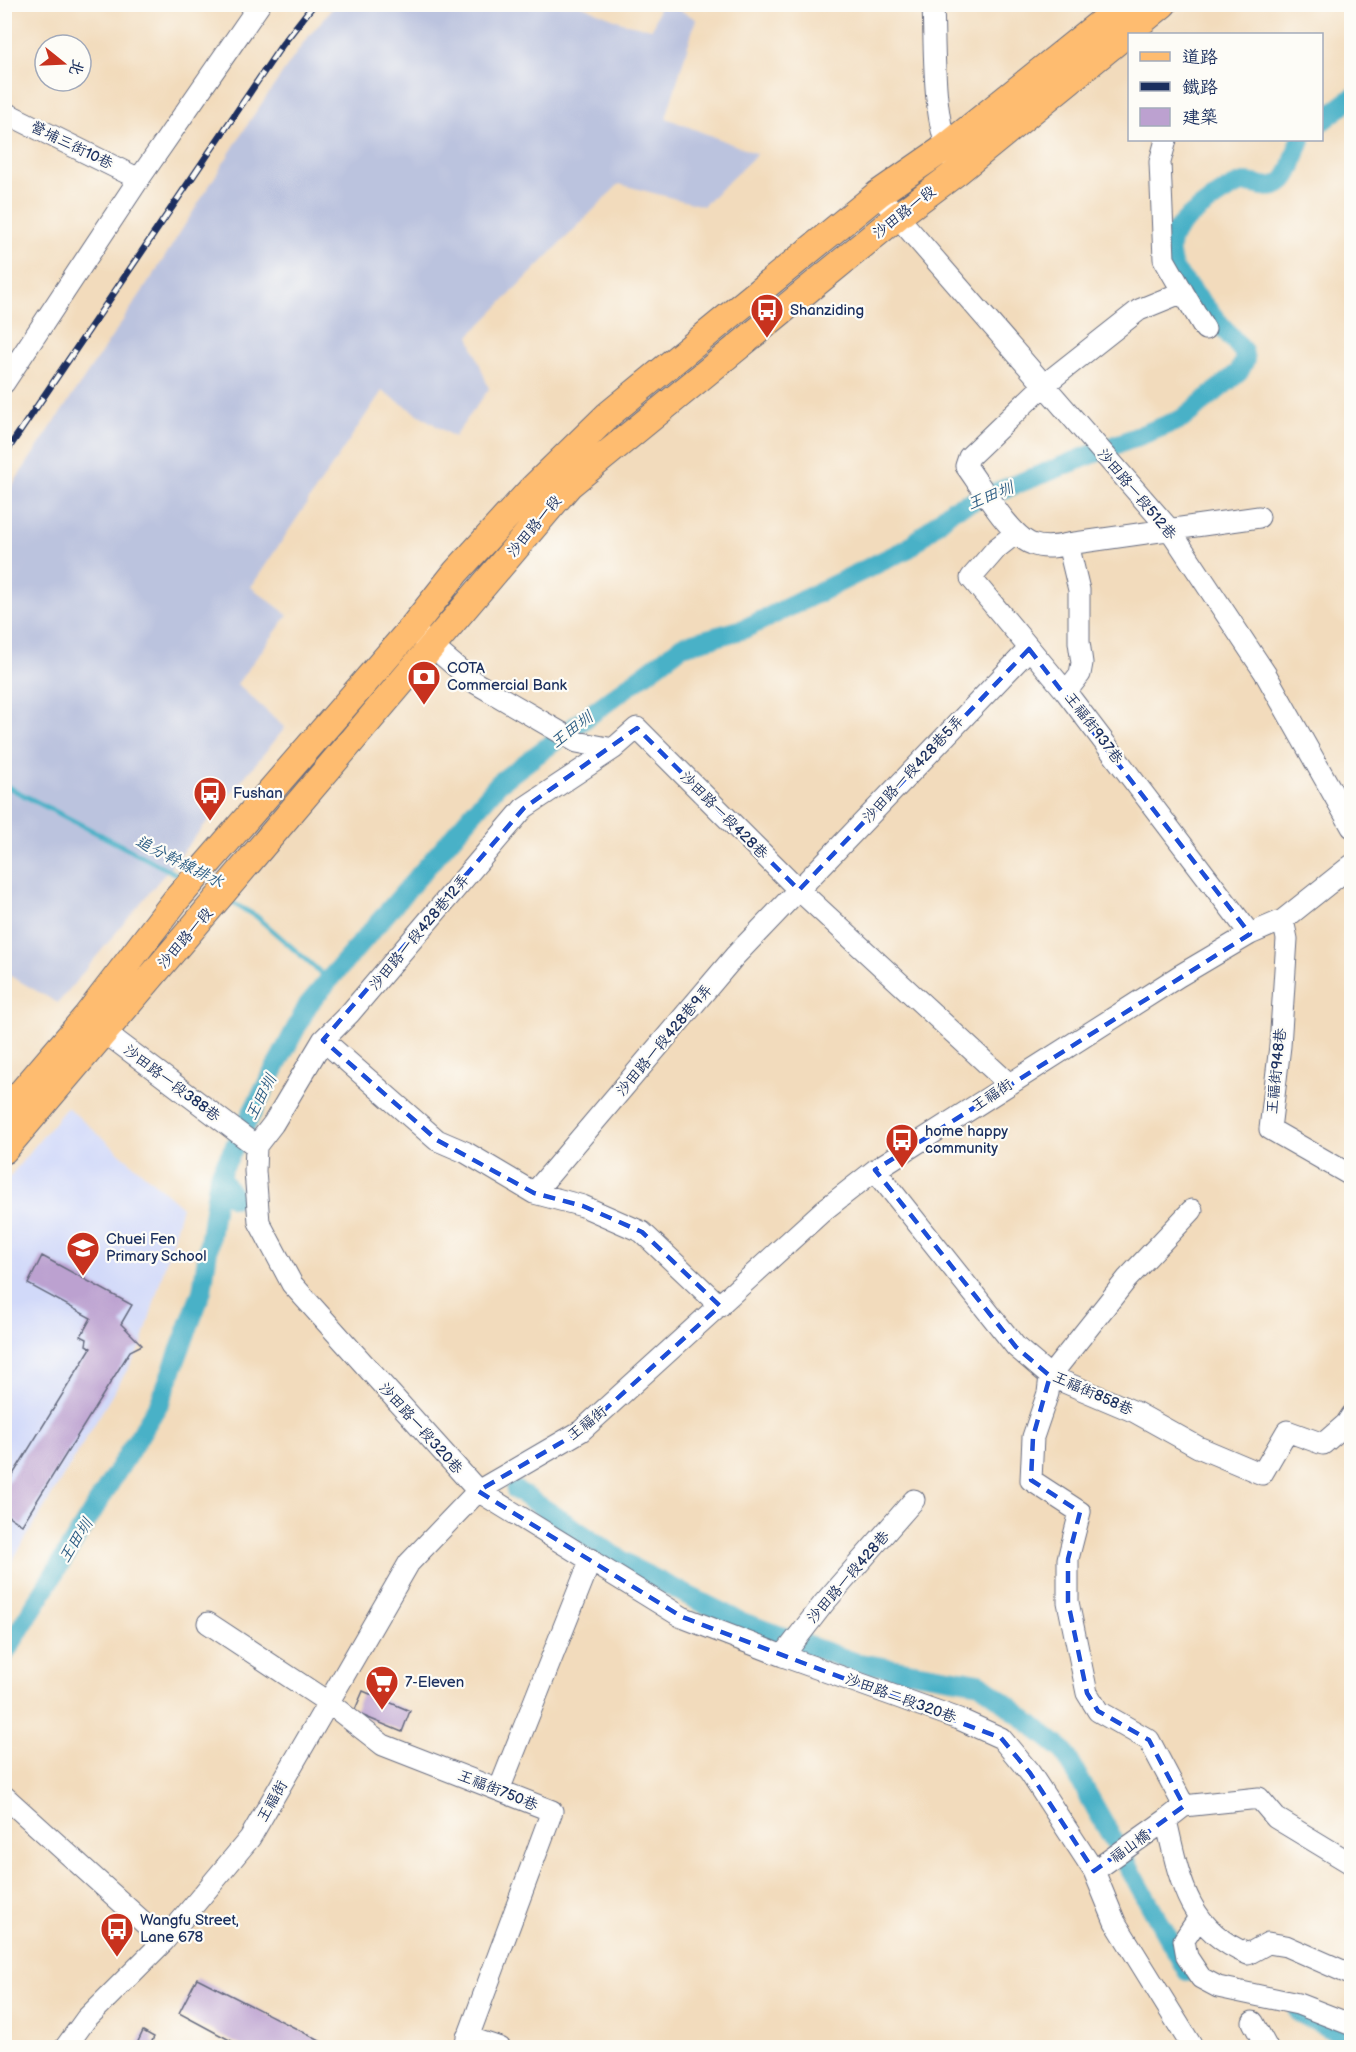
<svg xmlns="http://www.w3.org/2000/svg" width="1356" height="2052" font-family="'Balsamiq Sans','LXGW WenKai TC',sans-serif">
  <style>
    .built { fill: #d1d9f9 }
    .industrial { fill: #bbc3de }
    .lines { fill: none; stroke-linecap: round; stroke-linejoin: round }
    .stream { stroke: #48b1c7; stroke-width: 5 }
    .canal { stroke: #48b1c7; stroke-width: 20 }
    .building { fill: #bca1d0 }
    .minor-casing { stroke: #666b7f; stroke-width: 23 }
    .major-casing { stroke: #666b7f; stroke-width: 29 }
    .minor { stroke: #fff; stroke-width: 21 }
    .major { stroke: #febc70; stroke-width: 27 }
    .rail-casing { stroke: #1b2f5e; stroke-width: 7 }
    .rail { stroke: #fdfcf7; stroke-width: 4.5; stroke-dasharray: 14; stroke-linecap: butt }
    .marked { fill: none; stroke: #1d4ed8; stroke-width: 4.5; stroke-dasharray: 12 8; stroke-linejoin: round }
    .labels { text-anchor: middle; stroke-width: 4.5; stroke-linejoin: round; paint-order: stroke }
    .street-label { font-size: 15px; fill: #1b2f5e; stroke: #fdfcf7 }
    .poi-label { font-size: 15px; fill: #1b2f5e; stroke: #fdfcf7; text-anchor: start }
    .water-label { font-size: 16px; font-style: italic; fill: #2b5c83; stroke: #fdfcf7 }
  </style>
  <rect width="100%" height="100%" fill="#fdfcf7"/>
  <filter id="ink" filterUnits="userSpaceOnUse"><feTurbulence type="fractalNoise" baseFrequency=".0167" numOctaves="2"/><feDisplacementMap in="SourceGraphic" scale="12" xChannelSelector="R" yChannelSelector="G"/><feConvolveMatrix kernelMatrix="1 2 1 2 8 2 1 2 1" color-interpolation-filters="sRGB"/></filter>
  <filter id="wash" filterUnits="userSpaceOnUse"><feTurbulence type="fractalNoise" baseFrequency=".008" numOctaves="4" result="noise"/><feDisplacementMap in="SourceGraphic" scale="24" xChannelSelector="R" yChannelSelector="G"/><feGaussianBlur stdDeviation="1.35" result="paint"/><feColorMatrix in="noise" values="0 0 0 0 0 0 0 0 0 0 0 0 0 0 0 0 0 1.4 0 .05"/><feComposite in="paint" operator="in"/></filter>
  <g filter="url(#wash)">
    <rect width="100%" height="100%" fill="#f2dbbc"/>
    <path class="built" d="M67,1107L182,1207L141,1347L5,1573V1182Z"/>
    <path class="industrial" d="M670,5L696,19L666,118L757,154L703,206L619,184L469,336L489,389L454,437L382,391L251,587L288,615L237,684L285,728L58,1003L5,973V496L156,271L251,119L304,42L335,5H580L627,24L652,29L660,5Z"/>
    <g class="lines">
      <path class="stream" d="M4,785L184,878
        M227,900L256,916L329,980"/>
      <path class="canal" d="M1322,121L1352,98
        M219,1176L234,1198
        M516,1490L635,1569L739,1621L854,1662L980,1683L1063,1750L1187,1971
        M4,1655L160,1402L202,1291L219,1176L308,1005L329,980L499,783L682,646L744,629L909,548L953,509L1182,419L1239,372L1245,360L1243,351L1174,270C1170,258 1167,246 1174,234C1181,220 1228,186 1244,183C1256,182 1267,191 1279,184C1293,176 1294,153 1301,140
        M1298,2012L1352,2040"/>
    </g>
    <g id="blocks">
      <path class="building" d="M42,1256L132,1305L121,1324L142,1345L130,1351L22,1525L4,1513V1489L91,1348L86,1345L87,1339L81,1336L91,1318L28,1284Z
        M363,1691L410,1711L402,1732L354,1712Z
        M197,1978L301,2031L333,2048H245L220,2035L179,2013Z
        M143,2031L154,2037L152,2041L162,2048H135Z"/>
    </g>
  </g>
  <g filter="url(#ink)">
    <use href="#blocks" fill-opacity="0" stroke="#666b7f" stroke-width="1.5"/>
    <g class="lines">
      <g class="minor-casing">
        <path id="minor" d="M933,4C935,51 932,116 951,158
          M4,112L139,179
          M1166,140L1160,162L1164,259L1183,292
          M878,194L1170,530L1265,673L1352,827
          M4,383L139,179L260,4
          M1016,533L997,548L971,578L1066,692L1250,934
          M1068,544C1056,547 1044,549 1032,544C1010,536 981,486 966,466L969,457L1044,385L1139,310L1183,292L1205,329
          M421,637L474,682L577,742L613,749L637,728L799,890L1009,1084
          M1066,692L1080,674L1082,663L1079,642V590L1068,544L1259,517
          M1283,920L1287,939L1280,1046L1270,1129L1352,1176
          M94,1024L256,1146L255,1171L259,1222L292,1284L478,1491L682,1617L783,1656L959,1719L1001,1738L1030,1773L1094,1871L1115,1922L1193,2048
          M323,1040L437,1140L465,1152L534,1193L583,1206L642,1232L720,1306
          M256,1146L273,1124L323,1040L350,1013L524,808L613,749
          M875,1170L1016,1347L1050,1376L1135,1412L1198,1447L1262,1474L1287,1431L1323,1444L1346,1424L1352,1415
          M534,1193L735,956L1029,649
          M208,1623L329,1703L383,1745L552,1811L464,2048
          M783,1656L824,1603L914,1500
          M499,1790L591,1559
          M4,1796L164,1941
          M1184,1806L1149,1740L1098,1711L1087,1693L1068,1602V1559L1080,1512L1031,1480L1033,1437L1048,1393L1050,1376L1127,1279L1192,1210
          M1352,1864L1276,1818L1259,1798L1184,1806L1166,1820C1179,1877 1187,1930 1248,1954L1268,1943L1286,1946L1352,1975
          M1094,1871L1166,1820
          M1198,1919L1184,1940L1187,1957L1201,1978L1218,1987L1298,2004L1352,2025
          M1253,2022L1267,2048
          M467,2037L500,2048
          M65,2048L86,2019L164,1941L250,1838L409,1563L478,1491L581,1431L824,1210L875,1170L1179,976L1250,934L1283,920L1352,865"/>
      </g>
      <g class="major-casing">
        <path id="major" d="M4,1113L86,1017L175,901L411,629L456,572L530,491L608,415L878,194L946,147L1124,4
          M4,1150L569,485L898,216L957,172L1163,4"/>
      </g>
      <use href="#minor" class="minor"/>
      <use href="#major" class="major"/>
      <g class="rail-casing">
        <path id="rail" d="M4,455L282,45L314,4"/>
      </g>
      <use href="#rail" class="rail"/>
    </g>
  </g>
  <path class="marked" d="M1029,649L1250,934L875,1170L1016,1347L1050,1376L1033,1437L1031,1480L1080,1512L1068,1559V1602L1087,1693L1098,1711L1149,1740L1184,1806L1094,1871L1030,1773L1001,1738L682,1617L478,1491L581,1431L720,1306L642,1232L583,1206L534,1193L437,1140L323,1040L524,808L637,728L799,890Z"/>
  <defs>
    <g id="bus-pin" transform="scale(1.725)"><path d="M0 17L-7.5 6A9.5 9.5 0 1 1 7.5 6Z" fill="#c8321e" stroke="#fdfcf7"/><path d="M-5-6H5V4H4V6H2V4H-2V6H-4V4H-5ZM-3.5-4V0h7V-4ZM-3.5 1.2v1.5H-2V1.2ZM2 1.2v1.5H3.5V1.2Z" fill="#fff"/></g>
    <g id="bank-pin" transform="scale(1.725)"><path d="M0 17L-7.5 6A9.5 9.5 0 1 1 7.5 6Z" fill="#c8321e" stroke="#fdfcf7"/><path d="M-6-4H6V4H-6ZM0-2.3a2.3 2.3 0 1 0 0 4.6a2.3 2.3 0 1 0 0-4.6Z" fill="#fff"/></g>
    <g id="school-pin" transform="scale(1.725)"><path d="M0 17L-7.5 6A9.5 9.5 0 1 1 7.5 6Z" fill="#c8321e" stroke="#fdfcf7"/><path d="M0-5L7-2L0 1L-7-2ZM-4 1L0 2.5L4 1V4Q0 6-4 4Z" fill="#fff"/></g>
    <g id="supermarket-pin" transform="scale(1.725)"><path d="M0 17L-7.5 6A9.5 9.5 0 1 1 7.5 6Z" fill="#c8321e" stroke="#fdfcf7"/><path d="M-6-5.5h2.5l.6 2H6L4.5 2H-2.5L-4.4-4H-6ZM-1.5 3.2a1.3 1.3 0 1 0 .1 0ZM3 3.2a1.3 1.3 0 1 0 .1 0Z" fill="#fff"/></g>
  </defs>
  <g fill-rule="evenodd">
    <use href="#bus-pin" x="767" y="310"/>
    <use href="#bank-pin" x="424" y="677"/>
    <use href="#bus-pin" x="210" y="793"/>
    <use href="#bus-pin" x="902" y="1140"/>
    <use href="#school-pin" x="83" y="1248"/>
    <use href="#supermarket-pin" x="382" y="1682"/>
    <use href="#bus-pin" x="117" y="1929"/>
  </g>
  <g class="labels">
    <g class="street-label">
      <text transform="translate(72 145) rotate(26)" y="5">營埔三街10巷</text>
      <text transform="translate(904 212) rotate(-38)" y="5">沙田路一段</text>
      <text transform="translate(1137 494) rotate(50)" y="5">沙田路一段512巷</text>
      <text transform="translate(534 526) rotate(-50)" y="5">沙田路一段</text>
      <text transform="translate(1094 728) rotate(53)" y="5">王福街937巷</text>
      <text transform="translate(913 769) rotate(-47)" y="5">沙田路一段428巷5弄</text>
      <text transform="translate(724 815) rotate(45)" y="5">沙田路一段428巷</text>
      <text transform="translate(419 932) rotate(-50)" y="5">沙田路一段428巷12弄</text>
      <text transform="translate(185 938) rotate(-49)" y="5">沙田路一段</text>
      <text transform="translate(664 1040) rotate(-50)" y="5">沙田路一段428巷9弄</text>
      <text transform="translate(1276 1071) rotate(-84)" y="5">王福街948巷</text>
      <text transform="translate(172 1083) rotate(37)" y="5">沙田路一段388巷</text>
      <text transform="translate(992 1095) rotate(-33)" y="5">王福街</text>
      <text transform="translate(1093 1393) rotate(24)" y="5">王福街858巷</text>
      <text transform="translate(587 1423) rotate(-38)" y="5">王福街</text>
      <text transform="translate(421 1428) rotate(48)" y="5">沙田路一段320巷</text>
      <text transform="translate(848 1577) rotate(-49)" y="5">沙田路一段428巷</text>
      <text transform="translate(901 1698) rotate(20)" y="5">沙田路二段320巷</text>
      <text transform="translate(498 1790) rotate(22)" y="5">王福街750巷</text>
      <text transform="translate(272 1801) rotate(-60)" y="5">王福街</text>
      <text transform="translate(1130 1846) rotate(-36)" y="5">福山橋</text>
    </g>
    <g class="poi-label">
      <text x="790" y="315">Shanziding</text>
      <text x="447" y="673">COTA<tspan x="447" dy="17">Commercial Bank</tspan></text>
      <text x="233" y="798">Fushan</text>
      <text x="925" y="1136">home happy<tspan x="925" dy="17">community</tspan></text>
      <text x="106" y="1244">Chuei Fen<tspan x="106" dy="17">Primary School</tspan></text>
      <text x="405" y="1687">7-Eleven</text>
      <text x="140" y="1925">Wangfu Street,<tspan x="140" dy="17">Lane 678</tspan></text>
    </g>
    <g class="water-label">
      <text transform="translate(990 495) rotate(-22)" y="6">王田圳</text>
      <text transform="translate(571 729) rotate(-37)" y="6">王田圳</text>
      <text transform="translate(180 861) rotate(27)" y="6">追分幹線排水</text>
      <text transform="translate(260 1097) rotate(-63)" y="6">王田圳</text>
      <text transform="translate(75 1540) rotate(-58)" y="6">王田圳</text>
    </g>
  </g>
  <rect width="1356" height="2052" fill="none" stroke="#fdfcf7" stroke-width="24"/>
  <rect x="1128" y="33" width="195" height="108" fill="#fdfcf7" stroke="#a3aaba" stroke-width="1.5"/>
  <rect x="1140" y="52" width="30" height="9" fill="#febc70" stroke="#a3aaba" stroke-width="1.5"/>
  <text x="1182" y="63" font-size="18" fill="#1b2f5e">道路</text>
  <rect x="1140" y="82" width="30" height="9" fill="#1b2f5e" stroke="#a3aaba" stroke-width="1.5"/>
  <text x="1182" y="93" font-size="18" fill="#1b2f5e">鐵路</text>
  <rect x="1140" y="108" width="30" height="18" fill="#bca1d0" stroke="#a3aaba" stroke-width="1.5"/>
  <text x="1182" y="123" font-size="18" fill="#1b2f5e">建築</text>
  <g transform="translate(63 63) rotate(108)"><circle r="28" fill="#fdfcf7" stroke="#a3aaba" stroke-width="1.5"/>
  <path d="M0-4.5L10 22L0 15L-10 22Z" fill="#c8321e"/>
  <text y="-9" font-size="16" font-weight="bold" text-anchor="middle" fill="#1b2f5e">北</text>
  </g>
</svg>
